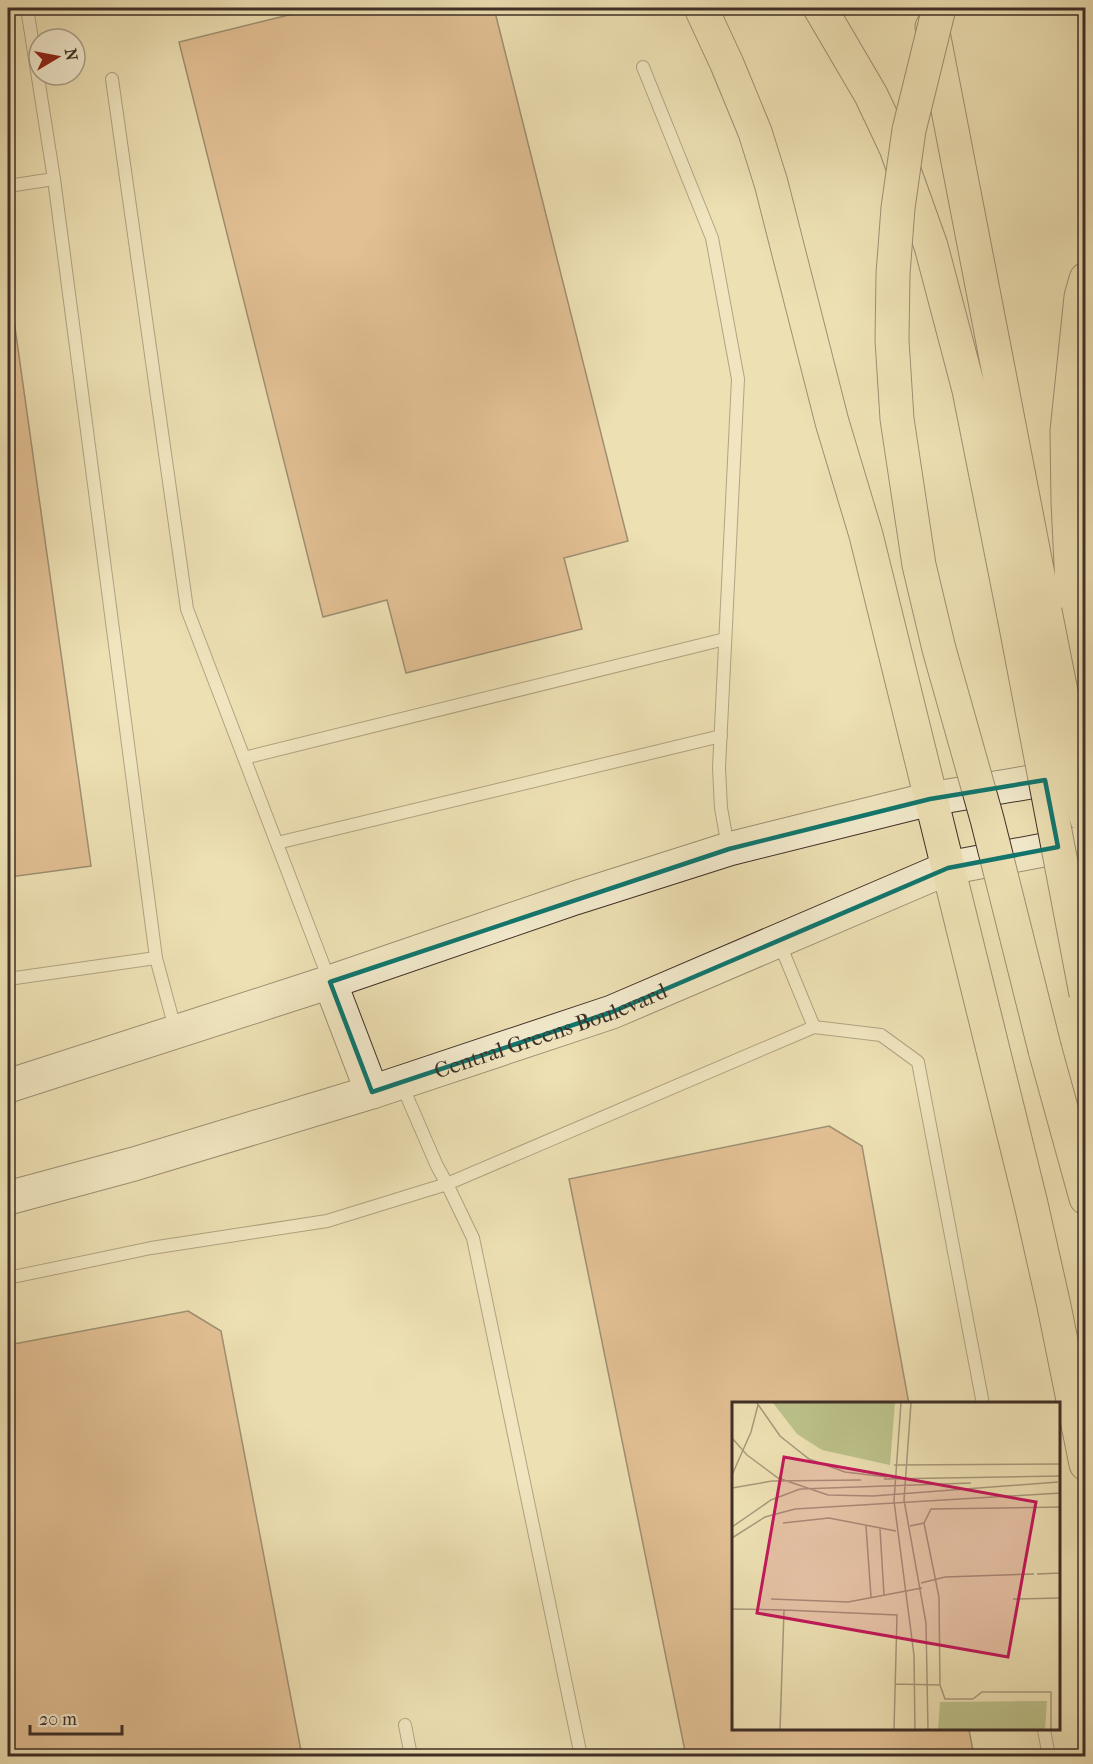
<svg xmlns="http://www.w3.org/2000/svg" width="1093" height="1764" font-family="'IM FELL French Canon',serif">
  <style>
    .building { fill: #d69a6f; stroke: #3e2f27; stroke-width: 1.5 }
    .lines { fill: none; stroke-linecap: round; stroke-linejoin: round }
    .lane-casing { stroke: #6a5b4a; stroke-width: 14 }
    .secondary-casing { stroke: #3e2f27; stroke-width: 35 }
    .highway-casing { stroke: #3e2f27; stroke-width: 35 }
    .lane { stroke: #f3ebce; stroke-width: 12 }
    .secondary { stroke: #f3ebce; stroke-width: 33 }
    .highway { stroke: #ede0b3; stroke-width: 33 }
    .highway-bridge-casing { stroke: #3e2f27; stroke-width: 35; stroke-linecap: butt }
    .highway-bridge { stroke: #ede0b3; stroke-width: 33 }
    .marked { fill: none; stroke: #0f766e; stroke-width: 4.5; stroke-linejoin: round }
    .labels { text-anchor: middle; stroke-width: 4.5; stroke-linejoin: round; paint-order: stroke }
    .street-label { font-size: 22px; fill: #3e2f27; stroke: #f3ebce }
    .inset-road { fill: none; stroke: #a7997b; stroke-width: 1.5 }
    .view { fill: #c2185b; fill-opacity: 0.15; stroke: #c2185b; stroke-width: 3 }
    .inset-edge { fill: none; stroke: #3e2f27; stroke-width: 3 }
  </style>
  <rect width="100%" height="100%" fill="#ede0b3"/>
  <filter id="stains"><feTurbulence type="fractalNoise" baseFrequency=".00333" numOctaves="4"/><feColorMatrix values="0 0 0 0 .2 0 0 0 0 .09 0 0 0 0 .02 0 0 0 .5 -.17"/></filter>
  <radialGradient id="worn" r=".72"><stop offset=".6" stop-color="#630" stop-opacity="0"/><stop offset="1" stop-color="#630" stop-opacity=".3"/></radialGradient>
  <path class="building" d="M317,8H494L628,541L564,558L582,629L406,673L387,600L323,617L179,42Z
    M8,278L91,866L10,877L8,861Z
    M829,1126L862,1146L909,1404H733V1730H969L974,1756H686L569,1179Z
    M188,1311L221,1331L302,1756H8V1345Z"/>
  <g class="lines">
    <g class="lane-casing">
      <path id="lane" d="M643,67L712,238L738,379L719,768L721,808L728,847
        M112,79L187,609L330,982
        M8,186L54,179L27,8
        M244,758L725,639
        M277,843L721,736
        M779,942L814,1027L881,1035L918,1062L983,1404
        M156,958L176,1032
        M8,979L156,958L54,179
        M401,1083L437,1166L447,1184L473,1238L581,1756
        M8,1278L151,1248L327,1221L447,1184L814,1027
        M405,1725L411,1756
        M1044,1730L1049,1756"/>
    </g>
    <g class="secondary-casing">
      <g id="secondary">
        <path d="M330,982L372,1092"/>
        <path d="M8,1086L330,982L575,898L729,849L930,799L1072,775"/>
        <path id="s1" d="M8,1198L134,1164L372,1092L612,1012L948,868L1086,842"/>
      </g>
    </g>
    <g class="highway-casing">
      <path id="highway" d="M701,8L727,64L755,132L771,183L832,422L866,535L1031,1204L1054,1306L1086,1464
        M820,8L871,95L896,148L931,246L969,390L1014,616
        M932,27L1045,611
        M1086,279L1081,297L1067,431L1068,502L1073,606L1086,719
        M1045,1050L1086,1198"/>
    </g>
    <use href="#lane" class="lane"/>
    <use href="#secondary" class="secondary"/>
    <use href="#highway" class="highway"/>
    <g class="highway-bridge-casing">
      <path id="highway-bridge" d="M939,8L909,130L898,208L893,274L892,340L897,419L919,565L939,649L987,819L1045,1050
        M1045,611L1086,817
        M1014,616L1086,994"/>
    </g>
    <use href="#highway-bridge" class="highway-bridge"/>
  </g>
  <path d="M0 0H1093V1764H0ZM1045,780L1058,847L948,868L612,1012L372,1092L330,982L729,849L930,799Z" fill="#ede0b3" fill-opacity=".55" fill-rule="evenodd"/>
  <path class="marked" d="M1045,780L1058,847L948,868L612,1012L372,1092L330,982L729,849L930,799Z"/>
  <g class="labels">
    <g class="street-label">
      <text dy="8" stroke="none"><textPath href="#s1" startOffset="568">Central Greens Boulevard</textPath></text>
    </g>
  </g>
  <g transform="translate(732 1402)">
    <rect width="328" height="328" fill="#ede0b3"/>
    <path d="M41,1H163L158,63L90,48L65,32ZM315,299L313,328H206L208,300Z" fill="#bcc18a"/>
    <path class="inset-road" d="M25,1L48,34L77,57L113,70L155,75M169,1L162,99L182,253L183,328M179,1L172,98L194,221L196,328M0,36L15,53L46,76L96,93L141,94L326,80M162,63L329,62M0,73L19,30L26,3M152,77L329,74M0,86L40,79L129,78M51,121L97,116L164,129M134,124L139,195M178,124L192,121L199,107L329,105M0,125L39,98L68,87L239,81M148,127L152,193M0,136L33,115L63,107L329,91M305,172L329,171M189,181L213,175L302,172M39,197L116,200L190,186M281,197L329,196M0,207L52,208L48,328M52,208L165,213L162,328M163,282L208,283L207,195L192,121M208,283L213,297H241L250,290H319V328"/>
    <path class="view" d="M52,55L304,100L276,255L25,211Z"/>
    <rect width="328" height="328" class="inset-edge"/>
  </g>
  <rect width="1093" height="1764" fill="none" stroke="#ede0b3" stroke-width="30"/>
  <rect x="9" y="9" width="1075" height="1746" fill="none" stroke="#3e2f27" stroke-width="3"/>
  <rect x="15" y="15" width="1063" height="1734" fill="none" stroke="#3e2f27" stroke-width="1.5"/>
  <g transform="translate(57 57) rotate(80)"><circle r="28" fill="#f3ebce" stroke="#aba08b" stroke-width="1.5"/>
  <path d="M0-4.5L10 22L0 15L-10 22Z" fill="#8f2418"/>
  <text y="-9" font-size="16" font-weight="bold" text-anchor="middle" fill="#3e2f27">N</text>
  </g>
  <path d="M30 1725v9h92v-9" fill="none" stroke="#3e2f27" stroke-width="3"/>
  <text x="39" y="1725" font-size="18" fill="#3e2f27" stroke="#f3ebce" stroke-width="4.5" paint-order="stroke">20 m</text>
  <rect width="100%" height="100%" filter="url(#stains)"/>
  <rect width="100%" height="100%" fill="url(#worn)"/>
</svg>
